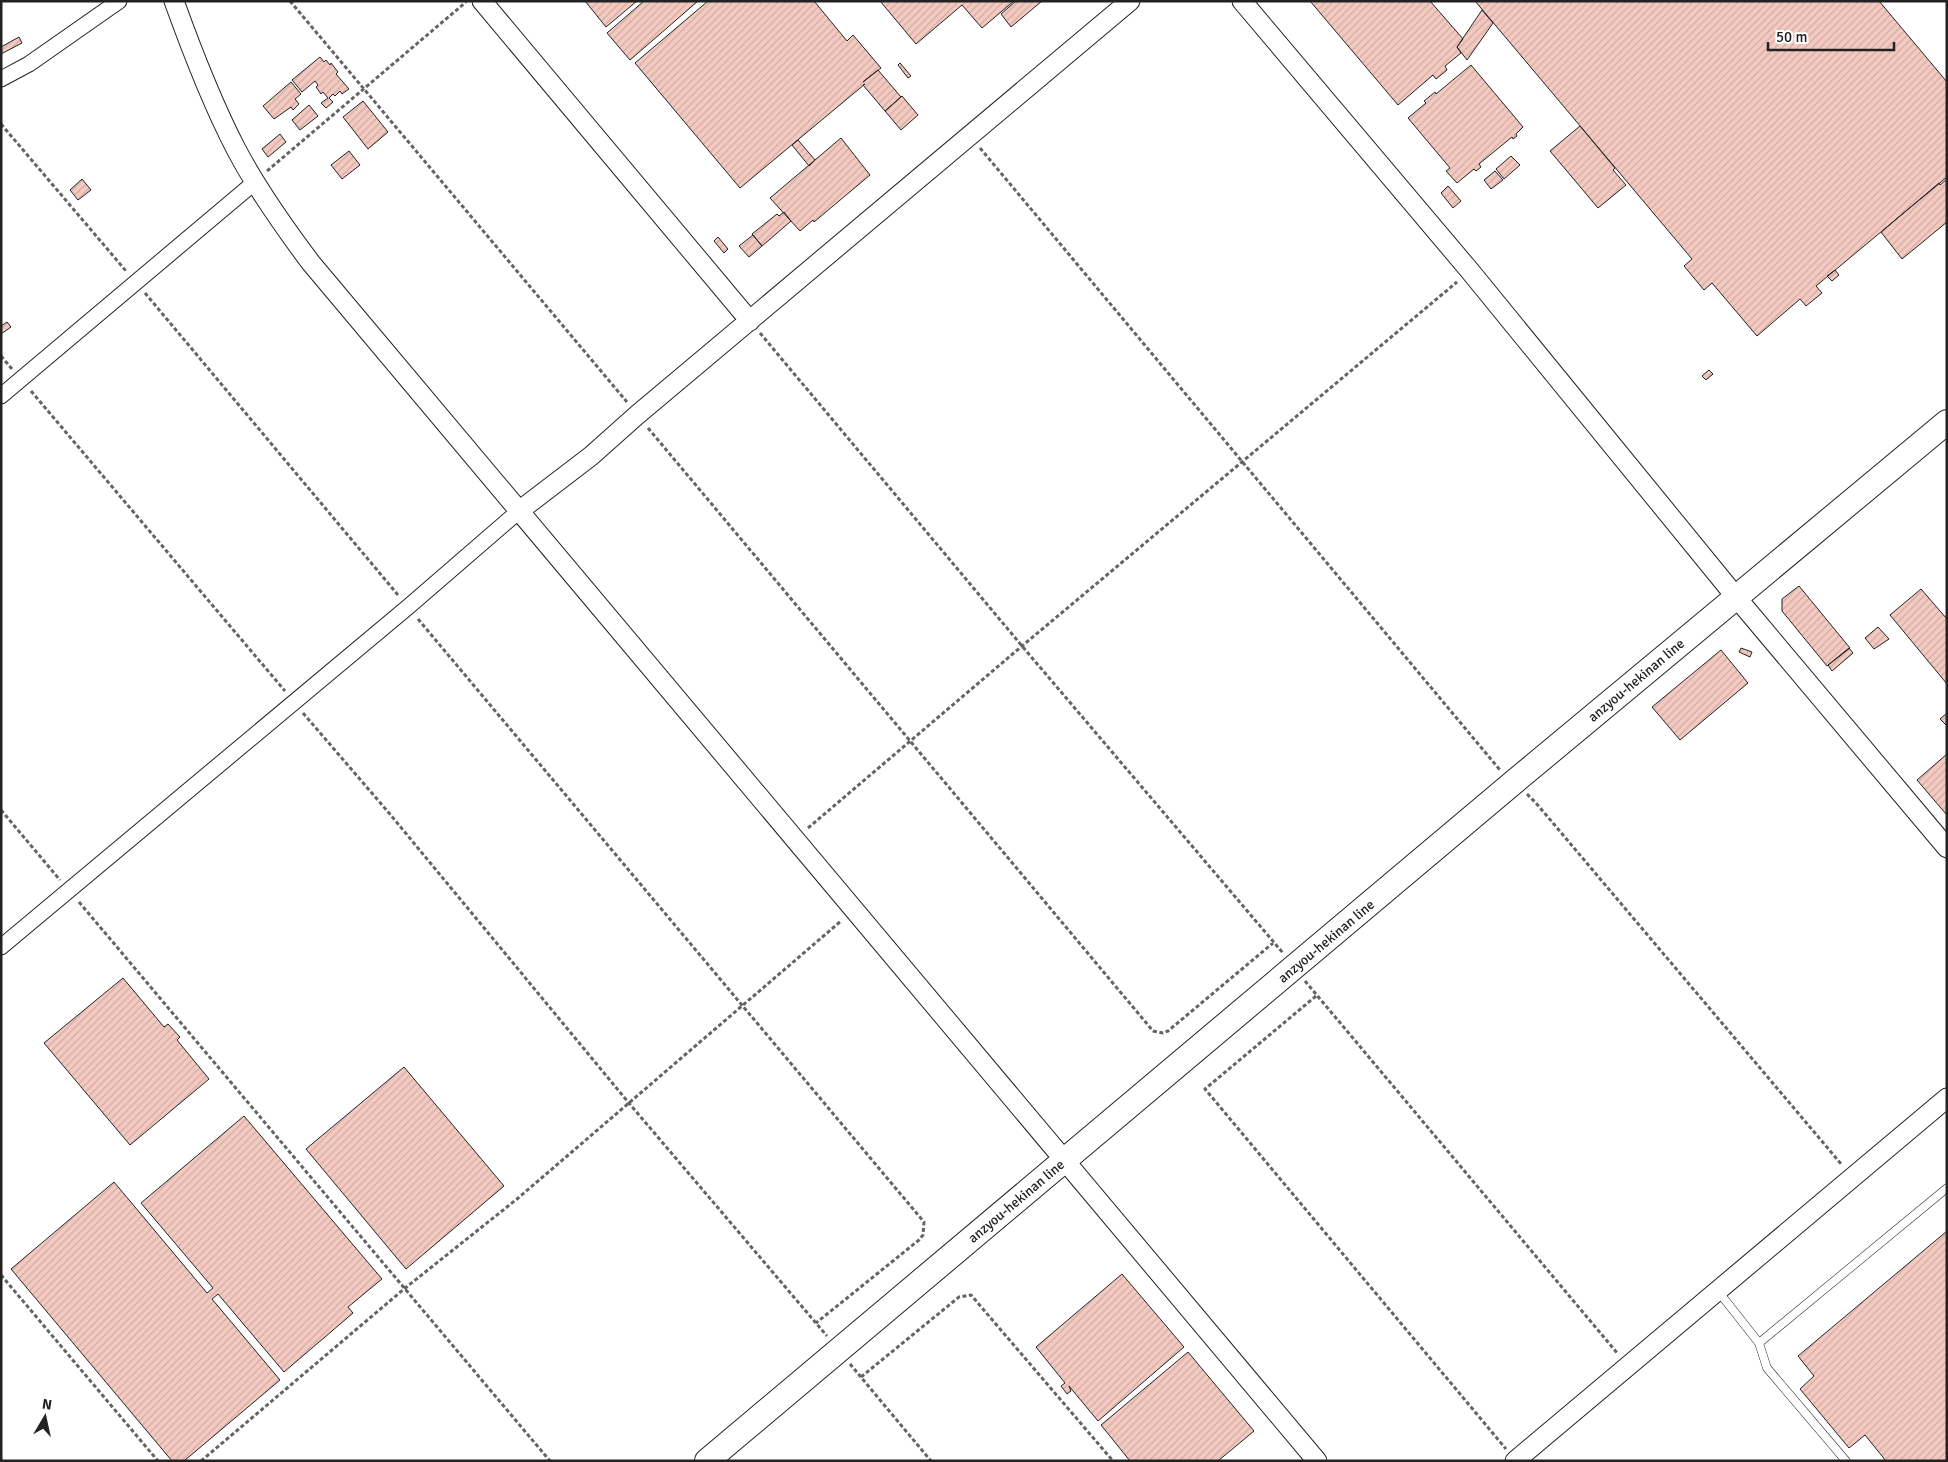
<svg xmlns="http://www.w3.org/2000/svg" width="1948" height="1462" font-family="Signika,sans-serif">
  <style>
    .building { fill: url(#building-hatch); stroke: #222 }
    .lines { fill: none; stroke-linecap: round; stroke-linejoin: round }
    .service-casing { stroke: #222; stroke-width: 9 }
    .minor-casing { stroke: #222; stroke-width: 17 }
    .tertiary-casing { stroke: #222; stroke-width: 21 }
    .primary-casing { stroke: #222; stroke-width: 26 }
    .path { stroke: #646464; stroke-width: 3; stroke-dasharray: 4 2.5; stroke-linecap: butt }
    .service { stroke: #fff; stroke-width: 8 }
    .minor { stroke: #fff; stroke-width: 15 }
    .tertiary { stroke: #fff; stroke-width: 19 }
    .primary { stroke: #fff; stroke-width: 24 }
    .labels { text-anchor: middle; stroke-width: 4; stroke-linejoin: round; paint-order: stroke }
    .street-label { font-size: 14px; fill: #222; stroke: #fff }
  </style>
  <defs>
    <pattern id="building-hatch" width="6" height="6" patternUnits="userSpaceOnUse" patternTransform="scale(1.25)"><rect width="6" height="6" fill="#f3c9c0"/><path d="M-1 1l2-2M0 6l6-6M5 7l2-2" fill="none" stroke="#d0aca5"/></pattern>
  </defs>
  <rect width="100%" height="100%" fill="#fff"/>
  <path class="building" d="M585,1H637L606,27Z
    M644,1H698L630,60L607,33Z
    M708,1H814L847,41L853,35L881,68L863,82L878,70L901,97L885,111L863,85L865,84L740,188L635,63Z
    M880,1H1014L982,28L962,5L916,44Z
    M1016,1H1042L1011,27L1001,14Z
    M1310,1H1430L1463,39L1457,47L1461,53L1445,66L1447,70L1436,79L1433,75L1398,105Z
    M1475,1H1879L1947,82V177L1816,286L1822,293L1806,306L1800,299L1757,336L1712,283L1704,290L1684,266L1692,259Z
    M1482,10L1493,23L1467,60L1457,47Z
    M19,37L22,43L1,54V47Z
    M320,57L324,62L326,60L330,65L331,63L338,72L336,74L349,89L342,94L340,91L335,96L333,94L329,98L333,102L326,108L321,103L328,98L323,92L321,94L316,87L318,85L315,81L302,92L292,80Z
    M900,63L911,76L908,78L898,65Z
    M1471,65L1523,127L1516,134L1517,136L1513,139L1512,137L1479,164L1481,167L1476,171L1474,169L1457,183L1446,171L1450,168L1408,118L1426,103L1424,101L1435,92L1436,94Z
    M291,82L301,94L295,99L299,104L293,110L291,107L274,119L263,106Z
    M902,96L918,115L901,130L885,111Z
    M363,101L388,132L368,149L343,117Z
    M309,105L318,116L300,130L292,120Z
    M1580,126L1615,168L1613,170L1626,185L1598,208L1550,151Z
    M280,134L286,142L268,157L262,149Z
    M841,138L870,175L814,222L813,220L800,231L770,198Z
    M798,140L815,160L809,166L792,145Z
    M349,151L360,165L342,179L331,165Z
    M1511,156L1520,165L1504,179L1496,169Z
    M1495,171L1503,180L1491,189L1484,180Z
    M82,179L91,190L78,200L70,190Z
    M1947,179V222L1902,259L1881,232L1939,183L1940,185Z
    M1448,186L1461,201L1453,208L1441,193Z
    M784,212L791,221L762,246L752,234L777,214L779,216Z
    M753,235L762,246L749,257L739,246Z
    M718,237L728,249L724,253L714,241Z
    M1835,270L1839,275L1832,281L1827,276Z
    M7,322L11,327L1,334V326Z
    M1709,370L1713,374L1706,380L1702,376Z
    M1799,586L1850,648L1827,666L1782,611V599Z
    M1921,589L1947,619V684L1890,615Z
    M1878,627L1889,639L1874,649L1865,638Z
    M1741,648L1752,652L1750,657L1739,652Z
    M1849,648L1853,653L1832,671L1828,665Z
    M1721,650L1748,683L1680,740L1652,707Z
    M1947,713V726L1940,719Z
    M1947,754V813L1946,814L1917,780Z
    M123,978L164,1027L168,1024L180,1037L177,1040L209,1079L130,1145L44,1043Z
    M404,1067L504,1186L406,1269L306,1149Z
    M244,1116L382,1279L348,1307L353,1313L284,1372L218,1294L212,1299L280,1380L184,1461H172L11,1269L114,1182L207,1293L213,1288L141,1203Z
    M1947,1231V1461H1886L1865,1435L1849,1448L1800,1389L1814,1376L1798,1356Z
    M1122,1274L1184,1347L1098,1421L1069,1386L1071,1391L1067,1394L1061,1386L1065,1383L1036,1347Z
    M1188,1352L1254,1431L1218,1461H1130L1101,1425Z"/>
  <g class="lines">
    <g class="service-casing">
      <path id="service" d="M1718,1291L1759,1343L1767,1368L1846,1461
        M1759,1343L1947,1188"/>
    </g>
    <g class="minor-casing">
      <path id="minor" d="M1,79L29,64L119,1
        M1,396L255,182
        M1,947L408,607L519,511"/>
    </g>
    <g class="tertiary-casing">
      <path id="tertiary" d="M174,1C192,51 211,101 236,149C257,189 284,227 311,263L1317,1461
        M482,1L750,321
        M1242,1L1470,271L1736,597L1947,848
        M519,511L591,456L637,415L1130,1
        M1515,1461L1947,1098"/>
    </g>
    <g class="primary-casing">
      <path id="primary" d="M707,1461L1514,782L1947,422"/>
    </g>
    <path class="path" d="M290,1L627,402
      M1,124L126,271
      M980,148L1500,770
      M267,171L466,2
      M145,293L398,595
      M760,333L1022,646L1283,953
      M1,356L12,369
      M31,391L285,691
      M648,428L1153,1031L1163,1033L1168,1031L1273,943
      M418,619L924,1222L923,1235L919,1240L816,1323
      M303,713L389,813L628,1102L827,1336
      M1527,794L1536,803L1842,1165
      M1,810L60,880
      M808,828L1022,646L1457,282
      M79,902L550,1461
      M1305,981L1618,1354
      M1316,996L1205,1089L1506,1449
      M1,1275L158,1461
      M850,1364L931,1461
      M861,1377L959,1297L971,1295L1113,1461
      M201,1461L404,1289L517,1199L841,921"/>
    <use href="#service" class="service"/>
    <use href="#minor" class="minor"/>
    <use href="#tertiary" class="tertiary"/>
    <use href="#primary" class="primary"/>
  </g>
  <g class="labels">
    <g class="street-label">
      <text transform="translate(1636 680) rotate(-40)" y="5">anzyou-hekinan line</text>
      <text transform="translate(1326 941) rotate(-40)" y="5">anzyou-hekinan line</text>
      <text transform="translate(1016 1201) rotate(-40)" y="5">anzyou-hekinan line</text>
    </g>
  </g>
  <rect width="1948" height="1462" fill="none" stroke="#222222" stroke-width="5"/>
  <g transform="translate(45 1417) rotate(9)" stroke="#ffffff" stroke-width="4" paint-order="stroke">
  <path d="M0-4L9 19L0 12L-9 19Z" fill="#222222"/>
  <text y="-8" font-size="14" font-weight="bold" text-anchor="middle" fill="#222222">N</text>
  </g>
  <path d="M1768 42v8h126v-8" fill="none" stroke="#222222" stroke-width="2.5"/>
  <text x="1776" y="42" font-size="15" fill="#222222" stroke="#ffffff" stroke-width="4" paint-order="stroke">50 m</text>
</svg>
